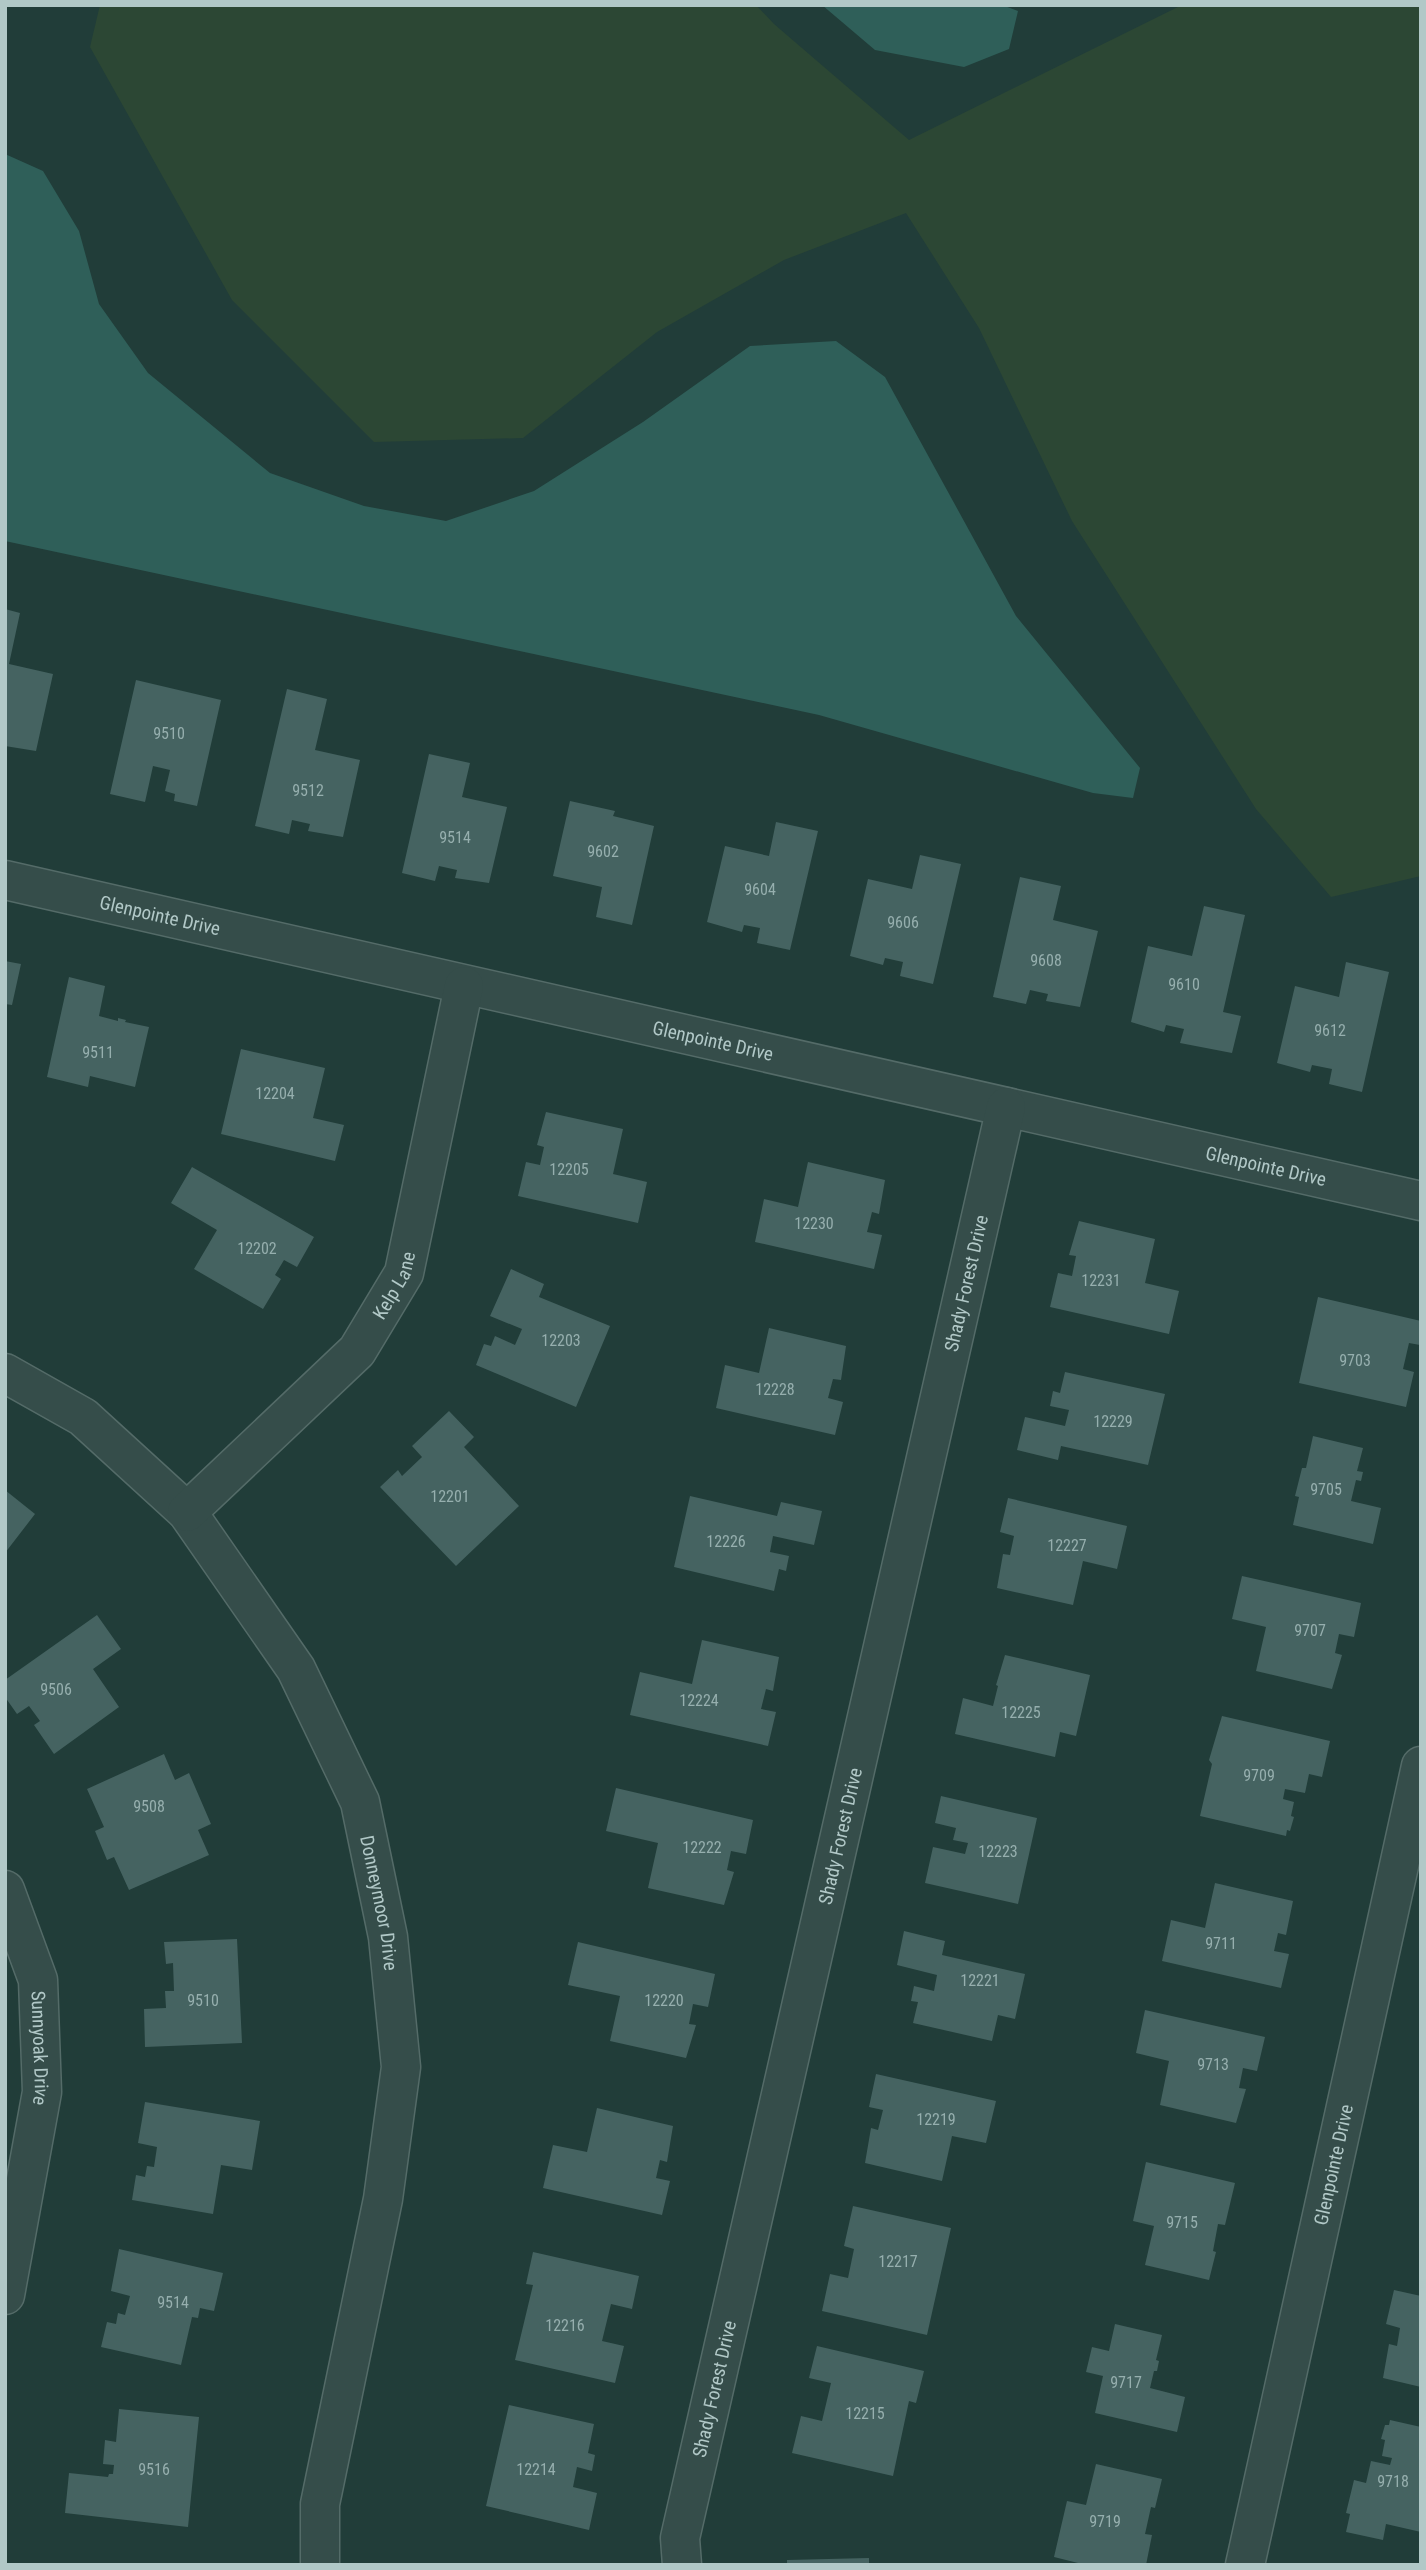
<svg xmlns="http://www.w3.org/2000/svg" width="1426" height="2570" font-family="'Roboto Condensed',sans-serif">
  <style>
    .green { fill: #2c4734 }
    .water { fill: #2f5f59 }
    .building { fill: #456361 }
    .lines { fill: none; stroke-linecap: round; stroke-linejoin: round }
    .minor-casing { stroke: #546b68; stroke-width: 41 }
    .minor { stroke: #354d4a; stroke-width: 38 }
    .labels { text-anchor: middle; stroke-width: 7; stroke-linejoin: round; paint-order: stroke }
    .number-label { font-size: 16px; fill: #96afae }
    .street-label { font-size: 19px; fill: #b1c8c7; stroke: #1b322f }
  </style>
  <rect width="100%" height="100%" fill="#213d39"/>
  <path class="green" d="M100,5H756L774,24L909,140L1182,5H1421V876L1331,897L1256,809L1072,521L979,328L906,213L784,260L657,332L523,438L374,442L232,300L90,47Z"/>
  <path class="water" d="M822,5H1002L1018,11L1009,49L964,67L875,50Z
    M5,154L43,171L79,231L99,304L148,373L270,473L364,506L446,521L534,491L643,422L750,346L836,341L885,377L1016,616L1140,768L1133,798L1093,793L819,715L5,541Z"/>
  <path class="building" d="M5,609L20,613L9,664L53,674L36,751L5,746Z
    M136,680L221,700L197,806L174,801L175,794L165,791L170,770L153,766L145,802L110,794Z
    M287,689L327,699L315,750L360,760L343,837L308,831L310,824L292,820L289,834L255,826Z
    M429,754L470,763L462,797L507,807L489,883L455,878L457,870L439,866L435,881L402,873Z
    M570,801L615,811L613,816L654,826L632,925L596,917L602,887L553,876Z
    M776,822L818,831L790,950L757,943L760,928L744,925L742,932L707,922L725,846L769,856Z
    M920,855L961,864L933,984L900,976L903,962L885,958L883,965L850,956L868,879L912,889Z
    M1020,877L1061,886L1053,920L1098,931L1080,1007L1046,1001L1048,994L1030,990L1026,1004L993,997Z
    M1204,906L1245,915L1223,1012L1241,1016L1232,1053L1180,1043L1184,1029L1166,1025L1164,1032L1131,1022L1148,946L1192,956Z
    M5,961L21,964L12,1005L5,1004Z
    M1346,962L1389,972L1362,1092L1329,1084L1332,1069L1312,1065L1310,1072L1277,1063L1295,986L1339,997Z
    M69,977L105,986L99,1016L118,1021V1018L126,1020L125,1022L149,1027L135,1087L90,1076L88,1087L47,1077Z
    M241,1049L325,1068L313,1118L344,1125L335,1161L221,1134Z
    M546,1112L623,1129L613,1174L647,1182L638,1223L518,1196L526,1162L540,1165L544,1147L537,1145Z
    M808,1162L885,1180L879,1214L872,1212L867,1232L882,1235L874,1269L755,1242L764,1199L798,1207Z
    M192,1167L314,1237L297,1267L284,1260L275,1275L281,1279L263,1309L194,1269L217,1230L171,1203Z
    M1079,1221L1155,1239L1145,1283L1179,1291L1169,1334L1050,1307L1058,1273L1072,1276L1076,1256L1069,1255Z
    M511,1269L544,1284L539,1297L610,1326L576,1407L476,1365L484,1344L491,1346L495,1336L515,1345L522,1329L490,1316Z
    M1318,1297L1421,1321L1420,1345L1409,1343L1403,1369L1414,1372L1406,1407L1299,1383Z
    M769,1328L846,1346L841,1380L833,1379L828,1398L843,1402L835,1435L716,1408L725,1365L759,1373Z
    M1065,1372L1165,1394L1148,1465L1061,1446L1058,1460L1017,1450L1025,1417L1065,1426L1069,1410L1050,1406L1053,1391L1060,1393Z
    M449,1411L474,1437L464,1447L519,1506L456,1566L380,1487L398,1470L402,1476L422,1457L412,1446Z
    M1313,1436L1363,1448L1357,1471L1363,1472L1361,1481L1356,1480L1351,1501L1381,1508L1373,1544L1293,1525L1299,1497L1295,1496L1302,1468H1306Z
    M5,1490L35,1514L5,1553Z
    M690,1496L777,1516L781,1502L822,1511L814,1545L773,1536L770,1552L789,1556L786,1571L779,1569L774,1591L674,1567Z
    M1008,1498L1127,1526L1117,1569L1083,1561L1073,1605L997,1588L1003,1554L1010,1555L1014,1536L1000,1532Z
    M1242,1576L1361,1603L1354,1637L1339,1634L1335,1653L1342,1655L1332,1689L1256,1671L1266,1627L1232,1619Z
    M97,1615L121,1649L93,1669L119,1707L54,1754L34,1725L40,1721L29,1706L17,1714L5,1697V1680Z
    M702,1640L779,1657L773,1691L766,1689L761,1709L776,1712L768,1746L630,1715L640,1672L692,1684Z
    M1005,1655L1090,1675L1076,1736L1060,1732L1055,1757L955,1734L963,1698L993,1706L998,1686L996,1685Z
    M1222,1716L1330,1741L1322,1777L1309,1774L1305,1793L1285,1789L1283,1799L1294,1802L1291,1816L1294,1817L1290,1831L1287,1830L1286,1836L1200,1816L1212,1764L1209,1760Z
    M164,1754L175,1780L189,1773L211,1824L198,1830L209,1855L129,1890L114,1857L107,1860L95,1831L104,1827L87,1789Z
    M616,1788L753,1820L746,1854L731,1851L727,1870L734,1872L724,1905L648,1888L658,1843L606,1831Z
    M941,1796L1037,1818L1018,1904L925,1883L933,1847L965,1854L968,1843L953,1840L956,1828L935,1823Z
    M1215,1883L1293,1901L1286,1935L1278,1933L1274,1951L1289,1954L1281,1988L1162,1961L1171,1920L1205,1928Z
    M904,1931L945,1941L942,1955L1025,1974L1015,2019L998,2015L992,2041L913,2023L918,2002L911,2001L914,1986L934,1991L937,1975L897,1965Z
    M237,1939L242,2043L145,2047L144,2009L166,2008L165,1991H174L173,1963L166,1964L164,1942Z
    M578,1942L715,1974L708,2007L693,2004L689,2024L696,2025L686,2058L610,2041L620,1996L568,1985Z
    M1145,2010L1265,2037L1257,2071L1243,2068L1239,2088L1246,2089L1236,2123L1160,2105L1169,2061L1136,2053Z
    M876,2074L996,2101L986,2143L952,2136L942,2181L865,2163L871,2128L878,2130L883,2110L869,2107Z
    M145,2102L260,2121L252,2170L221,2165L213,2214L132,2200L136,2175L145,2177L147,2166L154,2167L157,2147L138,2143Z
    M597,2108L673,2126L667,2162L660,2160L656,2178L670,2181L662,2215L543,2188L553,2145L587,2152Z
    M1146,2162L1235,2183L1225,2225L1218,2224L1213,2251L1216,2252L1209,2280L1145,2265L1154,2226L1133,2221Z
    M853,2206L951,2228L927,2335L822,2311L830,2274L848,2278L854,2249L844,2246Z
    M119,2249L223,2273L214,2311L200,2308L198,2318L192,2317L181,2365L101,2347L107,2322L116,2324L118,2313L125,2315L130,2296L111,2291Z
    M533,2252L639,2276L632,2309L611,2304L602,2341L624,2346L615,2383L515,2360L533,2285L526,2284Z
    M1394,2290L1421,2296V2387L1383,2378L1389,2344L1397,2346L1400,2328L1386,2324Z
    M1115,2324L1162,2335L1156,2360L1159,2361L1157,2371H1154L1150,2388L1185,2397L1177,2432L1095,2413L1103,2376L1086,2372L1092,2347L1109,2351Z
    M817,2346L924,2371L916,2403L909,2401L893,2476L792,2453L801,2416L822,2421L831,2383L809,2378Z
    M509,2405L594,2424L588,2453L595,2455L592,2471L577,2467L573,2487L597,2493L589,2530L486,2506Z
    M119,2409L199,2417L188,2527L65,2513L69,2473L108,2477L109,2474H113L114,2465L103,2464L105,2440L116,2442Z
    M1390,2420L1421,2427V2532L1386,2524L1383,2540L1346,2532L1350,2514L1346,2513L1354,2480L1366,2483L1371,2461L1390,2465L1392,2458L1382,2456L1385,2440L1381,2439L1385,2425H1389Z
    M1096,2464L1162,2479L1155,2508L1151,2507L1145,2534L1152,2535L1146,2565H1086L1054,2557L1067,2501L1086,2505Z
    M869,2558V2565H787V2560Z"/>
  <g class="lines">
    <g class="minor-casing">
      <g id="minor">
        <path id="s1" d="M5,880L1421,1201"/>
        <path id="s2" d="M5,1373L83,1417L187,1512L296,1669L360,1802L388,1937L401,2067L383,2199L320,2504V2565"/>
        <path id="s3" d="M187,1512L357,1351L404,1273L464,986"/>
        <path id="s4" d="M5,1890L38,1980L42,2092L5,2295"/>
        <path id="s5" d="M682,2565L680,2538L1006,1107"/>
        <path id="s6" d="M1245,2565L1421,1766"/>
      </g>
    </g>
    <use href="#minor" class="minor"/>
  </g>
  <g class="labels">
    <g class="number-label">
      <text x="169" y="739">9510</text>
      <text x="308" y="796">9512</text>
      <text x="455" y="843">9514</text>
      <text x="603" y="857">9602</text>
      <text x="760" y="895">9604</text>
      <text x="903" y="928">9606</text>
      <text x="1046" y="966">9608</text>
      <text x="1184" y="990">9610</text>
      <text x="1330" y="1036">9612</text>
      <text x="98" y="1058">9511</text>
      <text x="275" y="1099">12204</text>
      <text x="569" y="1175">12205</text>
      <text x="814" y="1229">12230</text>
      <text x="257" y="1254">12202</text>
      <text x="1101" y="1286">12231</text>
      <text x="561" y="1346">12203</text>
      <text x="1355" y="1366">9703</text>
      <text x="775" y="1395">12228</text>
      <text x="1113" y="1427">12229</text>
      <text x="1326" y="1495">9705</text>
      <text x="450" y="1502">12201</text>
      <text x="726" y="1547">12226</text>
      <text x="1067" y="1551">12227</text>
      <text x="1310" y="1636">9707</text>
      <text x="56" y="1695">9506</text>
      <text x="699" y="1706">12224</text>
      <text x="1021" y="1718">12225</text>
      <text x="1259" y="1781">9709</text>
      <text x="149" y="1812">9508</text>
      <text x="702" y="1853">12222</text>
      <text x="998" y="1857">12223</text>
      <text x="1221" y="1949">9711</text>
      <text x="980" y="1986">12221</text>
      <text x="203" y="2006">9510</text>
      <text x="664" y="2006">12220</text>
      <text x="1213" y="2070">9713</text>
      <text x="936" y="2125">12219</text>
      <text x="1182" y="2228">9715</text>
      <text x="898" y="2267">12217</text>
      <text x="173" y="2308">9514</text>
      <text x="565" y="2331">12216</text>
      <text x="1126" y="2388">9717</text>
      <text x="865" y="2419">12215</text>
      <text x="154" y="2475">9516</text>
      <text x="536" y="2475">12214</text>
      <text x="1393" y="2487">9718</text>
      <text x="1105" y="2527">9719</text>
    </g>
    <g class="street-label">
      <text dy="7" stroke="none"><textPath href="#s1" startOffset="159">Glenpointe Drive</textPath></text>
      <text dy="7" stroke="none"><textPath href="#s1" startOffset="726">Glenpointe Drive</textPath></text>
      <text dy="7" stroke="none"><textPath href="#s1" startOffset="1293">Glenpointe Drive</textPath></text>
      <text dy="7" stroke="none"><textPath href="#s5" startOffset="1314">Shady Forest Drive</textPath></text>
      <text dy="7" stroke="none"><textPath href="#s3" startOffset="310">Kelp Lane</textPath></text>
      <text dy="7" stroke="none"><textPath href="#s5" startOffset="747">Shady Forest Drive</textPath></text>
      <text dy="7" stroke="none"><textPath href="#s2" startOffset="672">Donneymoor Drive</textPath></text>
      <text dy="7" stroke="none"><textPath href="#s4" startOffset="164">Sunnyoak Drive</textPath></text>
      <text dy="7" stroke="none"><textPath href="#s6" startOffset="410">Glenpointe Drive</textPath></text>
      <text dy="7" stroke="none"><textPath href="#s5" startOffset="180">Shady Forest Drive</textPath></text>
    </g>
  </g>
  <rect width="1426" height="2570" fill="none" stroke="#b1c8c7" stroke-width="14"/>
</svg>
